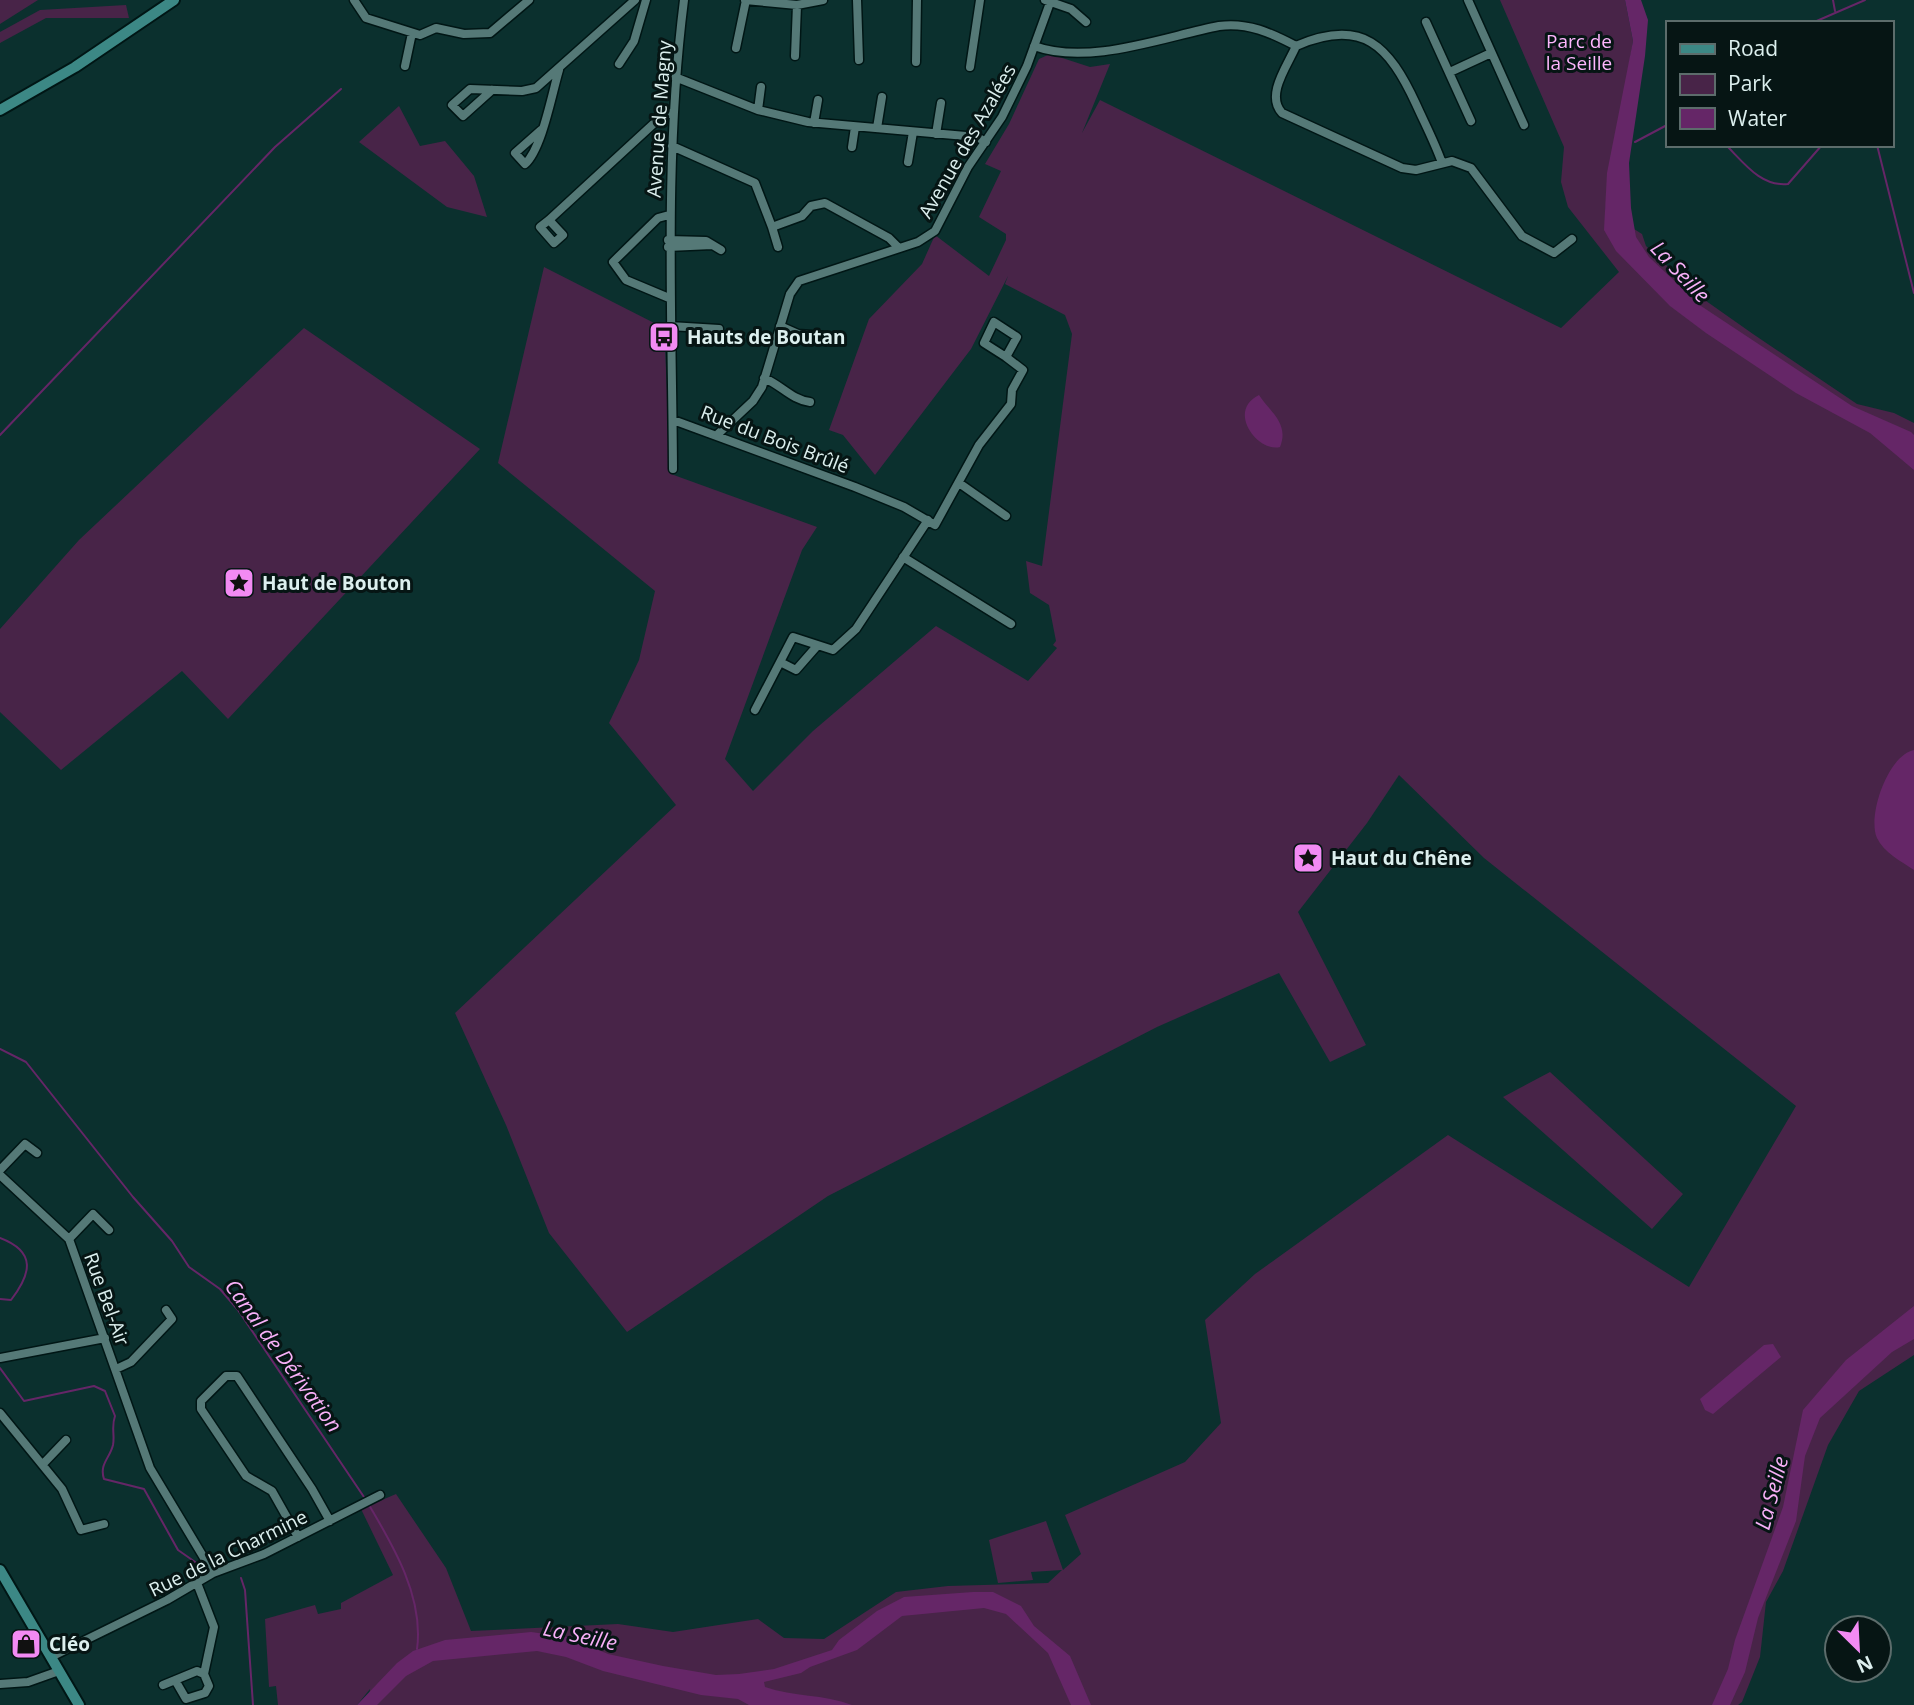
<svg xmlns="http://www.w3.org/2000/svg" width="1914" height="1705" font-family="'Open Sans',sans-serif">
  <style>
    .green { fill: #482448 }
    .water { fill: #652667 }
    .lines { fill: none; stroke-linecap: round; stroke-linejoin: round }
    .stream { stroke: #652667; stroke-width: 2 }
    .minor-casing { stroke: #001615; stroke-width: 11 }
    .secondary-casing { stroke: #001615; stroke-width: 14 }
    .minor { stroke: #557977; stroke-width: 8 }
    .secondary { stroke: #3c8885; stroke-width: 10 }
    .labels { text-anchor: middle; stroke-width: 6; stroke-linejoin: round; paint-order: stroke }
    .park-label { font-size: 19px; fill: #feb6fe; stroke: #061514 }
    .street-label { font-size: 19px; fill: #dcefee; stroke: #061514 }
    .poi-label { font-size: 19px; font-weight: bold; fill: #dcefee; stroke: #061514; text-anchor: start }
    .water-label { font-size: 21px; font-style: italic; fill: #f8b0f8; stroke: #061514 }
  </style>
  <rect width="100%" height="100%" fill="#0b302e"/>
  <path class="green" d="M0,0H38L0,24Z
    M1500,0H1625L1633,41L1605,211L1642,234L1646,246L1699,296L1753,334L1857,404L1894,413L1914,423V1355L1859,1391L1828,1445L1783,1571L1766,1602L1760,1657L1742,1702L1738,1705H368L370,1689L357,1705H278L276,1686L269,1687L265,1619L315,1605L318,1614L341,1609V1603L393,1575L361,1509L396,1494L446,1568L471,1631L618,1624L673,1632L758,1619L784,1638L824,1639L896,1592L948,1586L1048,1583L1062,1570L1031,1572L1033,1580L998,1583L989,1540L1046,1521L1063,1570L1081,1554L1065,1515L1185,1462L1221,1423L1205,1320L1255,1274L1448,1135L1689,1287L1796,1106L1484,858L1399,775L1367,823L1298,912L1366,1045L1330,1062L1279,973L1157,1027L828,1196L627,1332L549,1233L506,1125L455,1013L676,805L609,723L639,660L655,591L498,463L544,267L664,328L671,474L817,527L802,550L725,759L753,791L813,731L936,626L1028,681L1057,648L1053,645L1056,641L1049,605L1030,593L1026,561L1042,566L1072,334L1065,315L1005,284L1008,276L971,349L875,475L843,435L829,430L869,319L922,264L935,235L989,276L1006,240V234L979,217L1001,171L985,164L1009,124L1039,59L1050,54L1090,67L1110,64L1082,133L1100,100L1561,328L1619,272L1568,207L1561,182L1564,147Z
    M126,5L129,18H46L0,43V32L40,10Z
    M399,106L420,146L445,141L474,176L487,217L447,207L359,142Z
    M304,328L480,449L228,719L182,671L61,770L0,712V629L79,540Z
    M1550,1072L1683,1194L1652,1229L1503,1097Z"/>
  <path class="water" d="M1625,0H1641L1648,20L1645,56L1629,163L1631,208L1636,237L1649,257L1701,306L1852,406L1911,432L1914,435V470L1870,433L1796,393L1706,333L1670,306L1616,251L1604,230L1607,173L1633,41Z
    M1259,395C1268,410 1290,423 1280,447C1258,453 1226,411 1259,395Z
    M1914,750V870C1901,861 1884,853 1877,838C1867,816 1888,755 1914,750Z
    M1914,1306V1339L1892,1352L1820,1418L1805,1456L1796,1521L1758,1618L1745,1672L1730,1705H1712L1728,1669L1735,1640L1783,1507L1803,1410L1846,1360Z
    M1773,1344L1781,1357L1713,1414L1705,1410L1700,1399L1764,1345Z
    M973,1592H993L1021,1606L1034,1626L1070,1656L1091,1705H1071L1048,1653L1006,1614L984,1608L902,1616L857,1650L810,1667L801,1673L764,1682L765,1687C794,1697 823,1694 852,1705H749L738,1699L701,1695L603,1671L566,1657L537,1651L433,1661L406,1676L377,1705H357L397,1663L413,1651L445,1640L531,1632L568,1637L608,1654L663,1666L716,1675L739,1674L774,1669L832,1650L839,1640L877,1611L904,1597Z"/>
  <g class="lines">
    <path class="stream" d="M1833,0L1835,11
      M1812,23L1865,0
      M1635,142L1667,125
      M1726,145C1744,163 1761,187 1788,184L1822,145
      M1877,145L1914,293
      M0,435L275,147L341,89
      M0,1049L26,1062L133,1197L172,1241L189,1267L220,1289L238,1310L366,1500
      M0,1238C37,1252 31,1274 11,1300L0,1299
      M0,1368L24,1401L94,1386L105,1391L115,1416C111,1427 115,1435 113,1445C110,1458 99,1464 104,1479L144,1489L178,1550L198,1564
      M369,1505C394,1547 424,1598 417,1649
      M241,1578L245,1590L253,1705"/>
    <g class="minor-casing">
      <path id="minor" d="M354,0L366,18L420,35L436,28L464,34L490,33L529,0
        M745,0L797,5L823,0
        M857,0L859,60
        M1045,0L1071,9L1086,22
        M1468,0L1524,125
        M1426,22L1471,121
        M1034,46C1089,66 1163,37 1219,26C1248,22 1271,33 1296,46C1288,65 1265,95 1282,113L1402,168L1416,170L1452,161L1471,168L1522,236L1554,253L1572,239
        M1296,46C1363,17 1389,46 1416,104C1425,124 1435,143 1442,163
        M736,48L746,0
        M795,56L797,5
        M916,62L917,0
        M619,64L634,41L646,0
        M405,66L412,33
        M970,67L980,0
        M1450,72L1491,53
        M675,77L758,110L808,122L977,137L986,142
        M492,90L463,116L452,105L470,89L522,91L536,88L635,0
        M758,110L761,87
        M814,123L818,100
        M877,128L882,97
        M541,130L515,153L525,164C542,149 552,93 559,70
        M936,134L941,103
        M672,146L755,183L772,227L802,216L811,206L825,203L889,238L899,248
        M852,147L855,127
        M908,162L913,132
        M669,215L658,218L613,262L626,280L669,298
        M549,220L563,235L554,243L540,227L549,220L662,116L673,112
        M772,227L778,247
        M668,240L706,241L721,250
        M668,247L712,245
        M994,322L1017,337L1006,357L984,343Z
        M670,326L719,329
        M780,326L798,334L826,336
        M764,378C781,385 792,400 810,402
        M673,420L855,487L904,507L935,525L979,445L1011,404L1012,390L1023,370L1006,357
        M718,434L753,401L762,387L790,294L799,281L918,242L935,231L968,167L1002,117L1027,66L1051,0
        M673,469C672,312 664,157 684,0
        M959,483L1006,516
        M903,557L1011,624
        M780,662L796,670L817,646
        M755,710L793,637L833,650L856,629L928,520
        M0,1170L25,1144L37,1153
        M0,1175L69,1239L150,1468L213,1573
        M69,1239L93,1214L109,1230
        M0,1358L105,1338
        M116,1369L131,1362L172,1319L166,1310
        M0,1413L62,1489L81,1530L104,1524
        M43,1464L66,1440
        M298,1537L272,1491L246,1476L201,1409V1401L226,1376H237L312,1489L330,1521
        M51,1657L167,1600L213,1573L264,1554L380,1495
        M175,1680L186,1699L205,1693L209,1686L204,1674L214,1627L197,1583
        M0,1684L28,1682L59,1671
        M163,1685L197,1671L204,1674"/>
    </g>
    <g class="secondary-casing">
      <path id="secondary" d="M0,110L75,67L174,0
        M0,1570L79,1705"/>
    </g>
    <use href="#minor" class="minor"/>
    <use href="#secondary" class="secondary"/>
  </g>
  <defs>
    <g id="bus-square" transform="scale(1.575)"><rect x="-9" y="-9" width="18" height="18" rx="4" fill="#f28af3" stroke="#061514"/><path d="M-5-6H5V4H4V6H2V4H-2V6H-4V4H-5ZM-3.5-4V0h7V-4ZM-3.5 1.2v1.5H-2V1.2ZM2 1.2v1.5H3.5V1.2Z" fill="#111"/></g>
    <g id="sight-square" transform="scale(1.575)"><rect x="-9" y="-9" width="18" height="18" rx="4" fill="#f28af3" stroke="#061514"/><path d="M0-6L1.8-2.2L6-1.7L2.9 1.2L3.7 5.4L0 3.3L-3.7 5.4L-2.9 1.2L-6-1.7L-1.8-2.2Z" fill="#111"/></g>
    <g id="shop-square" transform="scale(1.575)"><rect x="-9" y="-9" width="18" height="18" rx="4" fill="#f28af3" stroke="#061514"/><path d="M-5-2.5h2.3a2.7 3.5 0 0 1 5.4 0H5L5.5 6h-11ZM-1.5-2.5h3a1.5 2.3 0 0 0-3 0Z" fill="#111"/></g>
  </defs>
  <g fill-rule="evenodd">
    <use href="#bus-square" x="664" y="337"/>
    <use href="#sight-square" x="239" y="583"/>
    <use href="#sight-square" x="1308" y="858"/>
    <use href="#shop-square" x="26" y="1644"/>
  </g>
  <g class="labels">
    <g class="park-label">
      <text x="1579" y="48">Parc de<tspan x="1579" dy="22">la Seille</tspan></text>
    </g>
    <g class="street-label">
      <text transform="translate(659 119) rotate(-86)" y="7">Avenue de Magny</text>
      <text transform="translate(967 141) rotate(-60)" y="7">Avenue des Azalées</text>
      <text transform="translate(775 439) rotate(21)" y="7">Rue du Bois Brûlé</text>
      <text transform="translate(107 1299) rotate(70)" y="7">Rue Bel-Air</text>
      <text transform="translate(228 1553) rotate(-26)" y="7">Rue de la Charmine</text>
    </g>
    <g class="poi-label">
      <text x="687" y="344">Hauts de Boutan</text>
      <text x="262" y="590">Haut de Bouton</text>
      <text x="1331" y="865">Haut du Chêne</text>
      <text x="49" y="1651">Cléo</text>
    </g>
    <g class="water-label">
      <text transform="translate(1680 272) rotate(47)" y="7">La Seille</text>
      <text transform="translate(283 1356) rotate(54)" y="7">Canal de Dérivation</text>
      <text transform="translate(1772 1493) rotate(-75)" y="7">La Seille</text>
      <text transform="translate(580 1636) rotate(12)" y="7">La Seille</text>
    </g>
  </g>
  <rect x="1666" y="21" width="228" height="126" fill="#061514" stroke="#5c6c6b" stroke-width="2"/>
  <rect x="1680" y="44" width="35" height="10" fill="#3c8885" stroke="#5c6c6b" stroke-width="2"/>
  <text x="1728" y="56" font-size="21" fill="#dcefee">Road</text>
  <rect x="1680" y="74" width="35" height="21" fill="#482448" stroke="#5c6c6b" stroke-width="2"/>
  <text x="1728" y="91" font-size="21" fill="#dcefee">Park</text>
  <rect x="1680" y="108" width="35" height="21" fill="#652667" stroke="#5c6c6b" stroke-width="2"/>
  <text x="1728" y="126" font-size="21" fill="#dcefee">Water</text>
  <g transform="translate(1858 1649) rotate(156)"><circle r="33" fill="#061514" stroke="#5c6c6b" stroke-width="2"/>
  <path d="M0-5L12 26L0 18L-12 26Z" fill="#f28af3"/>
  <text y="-10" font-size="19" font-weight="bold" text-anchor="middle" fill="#dcefee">N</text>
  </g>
</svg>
